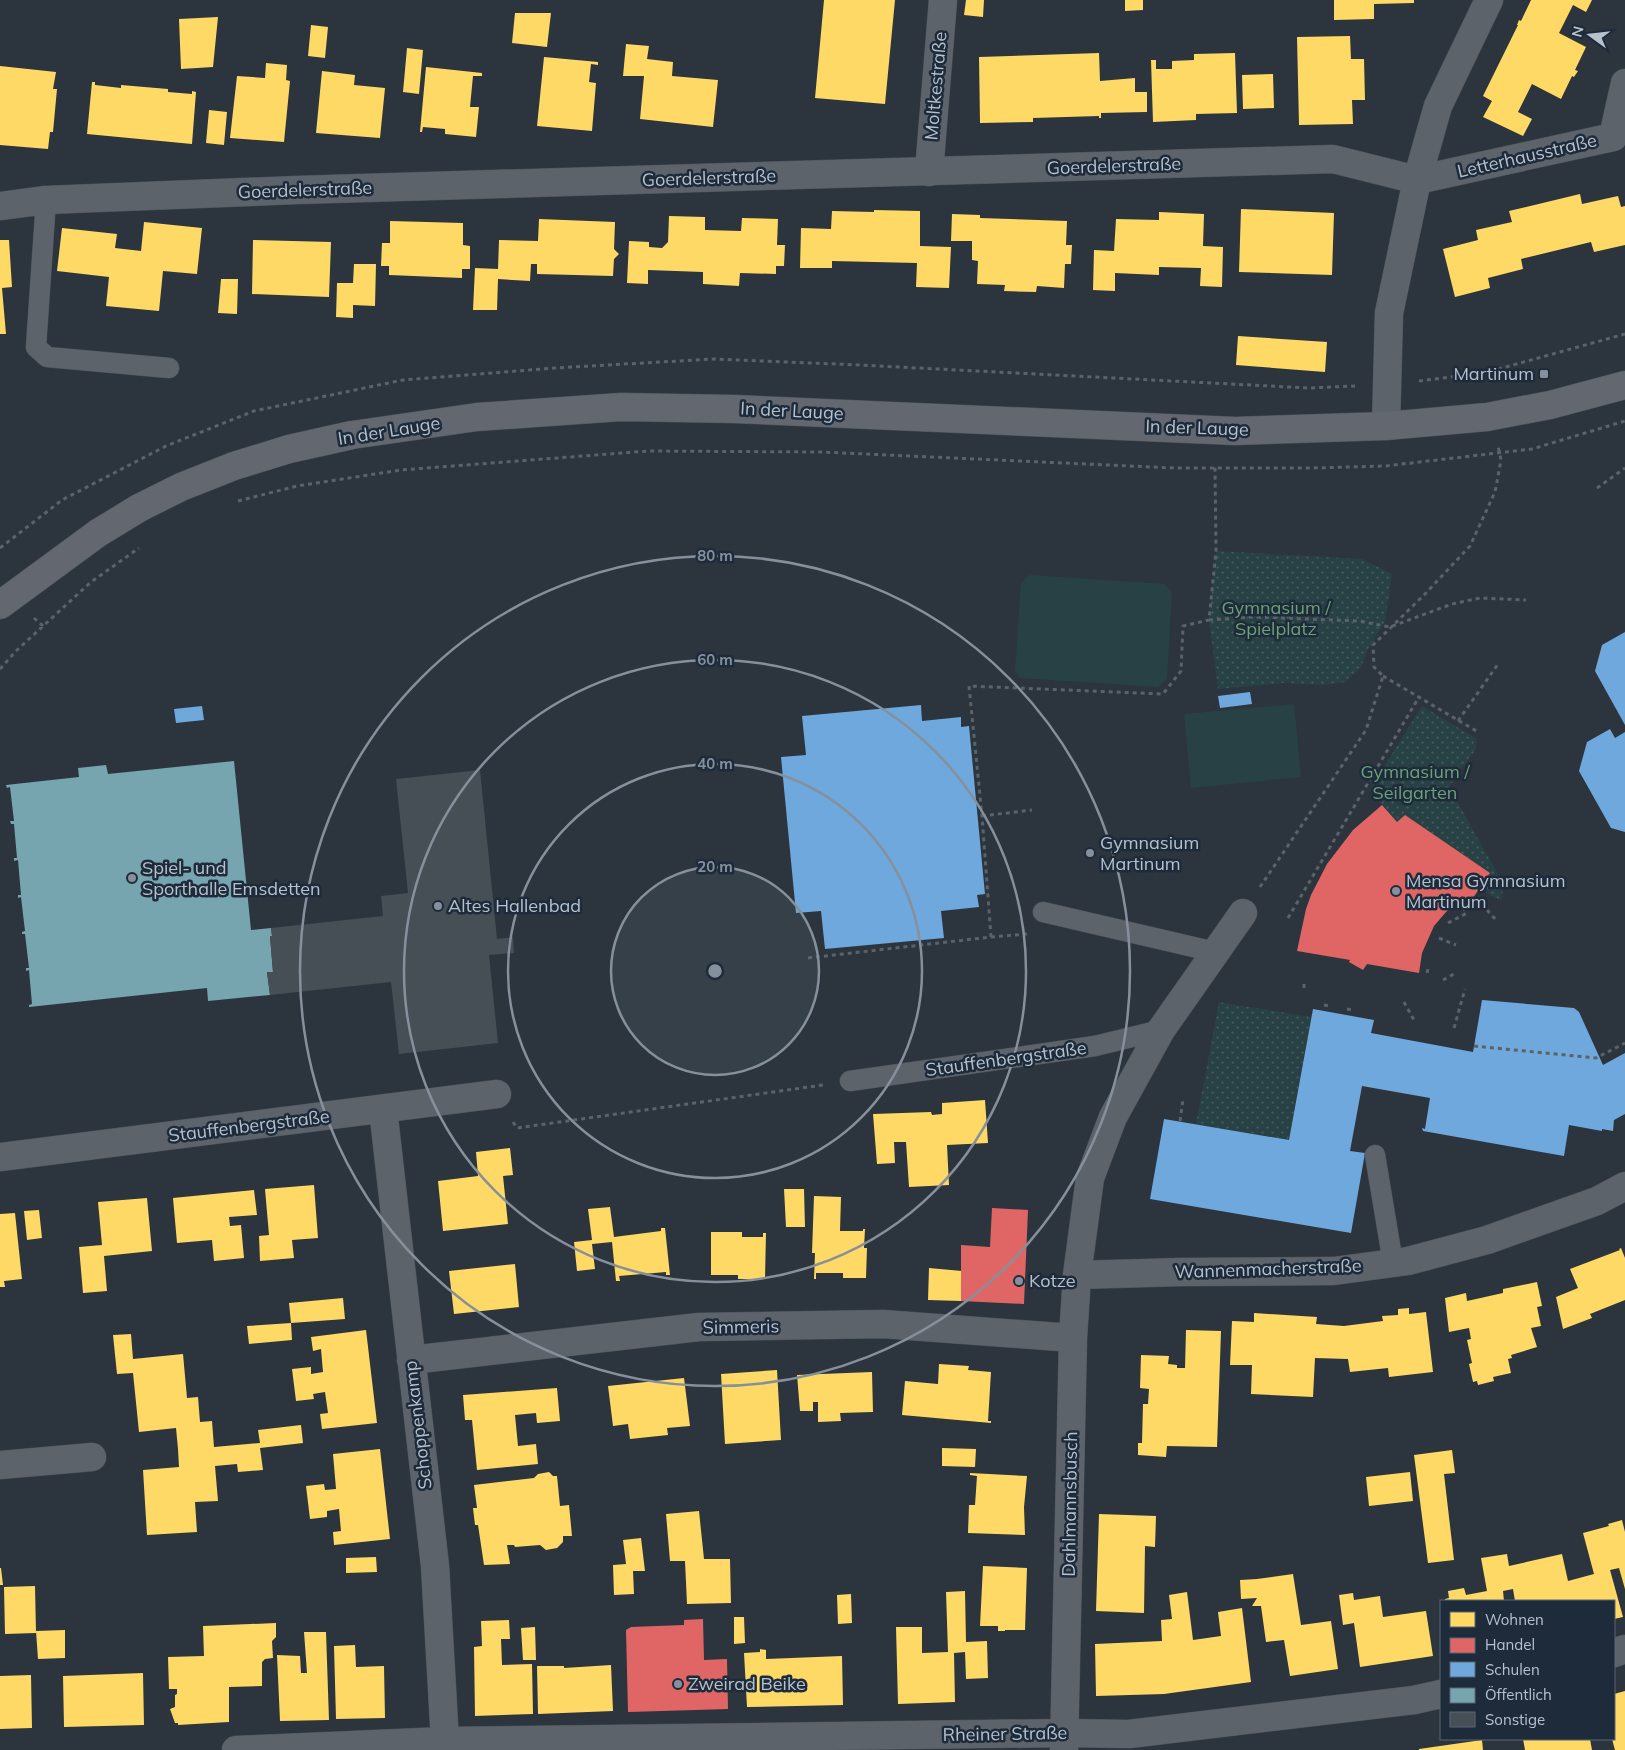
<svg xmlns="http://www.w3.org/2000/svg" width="1625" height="1750" font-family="Mulish,sans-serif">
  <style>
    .grass { fill: url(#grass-dots) }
    .garden { fill: #284145 }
    .homes { fill: #ffd966 }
    .shops { fill: #e06666 }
    .schools { fill: #6fa8dc }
    .public { fill: #76a5af }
    .building { fill: #464e56 }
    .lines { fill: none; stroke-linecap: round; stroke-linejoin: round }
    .lane-casing { stroke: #4b5158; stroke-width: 21 }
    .street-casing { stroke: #4b5158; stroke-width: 29 }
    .secondary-casing { stroke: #4b5158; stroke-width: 29 }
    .path { stroke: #5b6268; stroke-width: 3; stroke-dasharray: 4 4; stroke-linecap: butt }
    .lane { stroke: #5d636b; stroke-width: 20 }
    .street { stroke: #5d636b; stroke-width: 28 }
    .secondary { stroke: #626770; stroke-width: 28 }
    .ring { fill: none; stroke: #86909c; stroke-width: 2.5 }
    .poi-dot { fill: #86909c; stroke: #1e2b3a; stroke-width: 2 }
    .labels { text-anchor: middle; stroke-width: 5; stroke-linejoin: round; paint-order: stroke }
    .street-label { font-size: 18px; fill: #b7c1ce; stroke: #1e2b3a }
    .poi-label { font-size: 18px; fill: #b7c1ce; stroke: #1e2b3a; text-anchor: start }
    .park-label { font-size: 18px; fill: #6da077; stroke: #1e2b3a }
    .centre { fill: #86909c; stroke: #1e2b3a; stroke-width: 2.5 }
    .ring-label { font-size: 15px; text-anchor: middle; font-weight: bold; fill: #86909c; stroke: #1e2b3a; stroke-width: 5; stroke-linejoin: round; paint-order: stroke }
  </style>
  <defs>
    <pattern id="grass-dots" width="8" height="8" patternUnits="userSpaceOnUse" patternTransform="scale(1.25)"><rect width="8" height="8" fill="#284145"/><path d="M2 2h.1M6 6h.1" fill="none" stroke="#455b5f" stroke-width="1.8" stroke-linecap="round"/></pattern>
  </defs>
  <rect width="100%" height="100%" fill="#2c353e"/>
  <path class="grass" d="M1216,551L1362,559L1392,574L1385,622L1368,649L1361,667L1345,682L1323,685L1282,683L1218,689L1209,620Z
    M1422,706L1477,739L1476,749L1449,787L1504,885L1501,900L1490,895L1481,887L1490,873L1405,815L1397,822L1370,789Z
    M1219,1002L1311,1017L1289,1140L1196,1124Z"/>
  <path class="garden" d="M1030,575L1165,584L1172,593L1167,679L1158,687L1020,678L1015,671L1021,582Z
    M1294,704L1301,777L1191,788L1184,714Z"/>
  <path class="homes" d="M824,0H895L885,104L815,98Z
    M966,0H984L983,17L964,15Z
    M1125,0H1143V10L1125,11Z
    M1334,0H1414V3L1374,4V19L1334,20Z
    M1531,0H1592L1586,12L1573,5L1559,33L1586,47L1575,70L1578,71L1574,77L1572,76L1561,99L1532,84L1518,112L1532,119L1523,136L1483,117L1492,101L1483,96L1518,25H1517L1519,20L1521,21Z
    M515,13H551L547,47L512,43Z
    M218,17L213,67L181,69L179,19Z
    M311,25L328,27L325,58L308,56Z
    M1350,36L1351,59H1364L1365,100H1352L1353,124L1299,125L1297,37Z
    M626,44L649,46L647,59L673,62L672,76L718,80L713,127L640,119L644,76H623Z
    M407,48L423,50L419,94L403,92Z
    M1099,53L1100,81L1135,78V92H1147V112L1101,113V118H1099V116L1033,118V122L980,123L979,57Z
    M1235,53L1237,113L1196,114V120L1153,122L1151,60H1156V69H1172V61L1194,60V54Z
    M544,57L598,62V65L591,64L589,82L596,83L592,131L537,126Z
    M266,63L287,65L286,80L290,81L284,142L230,138L237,76L265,78Z
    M0,66L56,72L53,89H57L53,132H50L48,149L0,145Z
    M426,67L482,73V76H473L470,107H479L476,137L445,134V129L423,127L422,132H420Z
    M322,71L355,75L354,85L385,88L380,138L316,133Z
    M1273,74L1274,108L1243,109L1242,75Z
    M92,82H95V85L121,88V85L168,89V92L192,94V91L196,92L192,144L87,134Z
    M209,110L227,112L224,145L206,143Z
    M1580,194L1582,204L1618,196L1621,207L1625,206V245L1594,252L1591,242L1521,259L1523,269L1488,278L1490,288L1455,297L1443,249L1478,240L1476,230L1512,222L1509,211Z
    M1241,209L1334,213L1332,275L1239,272Z
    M874,210L920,211V246L951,247L949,288L916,287L917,263L832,261V268H800L801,228L831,229L832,211L874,212Z
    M1159,212L1204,214L1203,246L1223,247L1222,287L1200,286L1201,268L1159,267V275L1115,273V291L1093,290L1094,250L1114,251L1116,219L1159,220Z
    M952,214L980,215V218L1067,221L1066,245H1072L1071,264H1065L1064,288L1037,286L1036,292L1004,291L1005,285L977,284L978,261L972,260V241H951Z
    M669,216L705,217V230L741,231L742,218L778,219L777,245H785L784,266H776V274L740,273L739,286L703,284V272L648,270V284L627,283L629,241L649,242V247L662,248L668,242Z
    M539,219L615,222L614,249L619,254L614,259L613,276L537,274V264H531L530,281L498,279L497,310H473L475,268L498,269L499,240L538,241Z
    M390,221L463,223V245L470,246V269H462V278L389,275V266H381L382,243H390Z
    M144,222L202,228L197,274L163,271L159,311L106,306L109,277L57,271L62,228L117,234L115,248L141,251Z
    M0,240H9L12,287L2,288L6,334H0Z
    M253,240L331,242L329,297L252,294Z
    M354,264H376L375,306L353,305V318L336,317L337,283H353Z
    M221,279H238L237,314L218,313Z
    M1238,336L1327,342L1325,372L1236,365Z
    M985,1100L988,1143L947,1145L949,1185L909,1187L906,1142H894L895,1163L877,1164L873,1114L931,1112L932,1115L942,1114V1103Z
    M510,1148L513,1175L503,1176L508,1224L443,1231L438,1181L478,1176L476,1152Z
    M314,1185L318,1238L292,1240L294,1258L260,1261L259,1236L269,1235L265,1189Z
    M784,1189H804L805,1227H786Z
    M254,1190L257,1215L229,1217L230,1226L241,1225L244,1258L214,1261L212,1240L177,1243L173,1198Z
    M814,1196L841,1197L840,1231H863V1229H865L864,1248H867L866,1278H843V1273H816V1279H814L815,1253H812Z
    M147,1198L152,1251L104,1256L107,1291L83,1293L79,1247L102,1245L98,1202Z
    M610,1207L614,1237L661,1231V1228H665L670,1275H666V1272L619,1276L620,1281H616L612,1242L592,1244L595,1269L577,1271L574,1242L592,1240L588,1209Z
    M39,1210L42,1238L27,1240L24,1211Z
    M15,1213L22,1279L4,1281L5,1287H0V1214Z
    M711,1232H742V1237H763V1233H766L765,1279H738V1275H711Z
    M1621,1248L1625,1258V1300L1590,1314L1592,1318L1563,1329L1556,1297L1578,1288L1570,1269L1620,1250L1619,1249Z
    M515,1264L519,1307L454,1314L449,1271Z
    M929,1268L962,1271L961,1301L928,1300Z
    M1537,1282L1542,1306L1537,1307L1541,1326L1531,1328L1537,1347L1511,1355L1512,1358L1508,1359L1511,1373L1493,1377L1494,1381L1478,1385L1477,1381L1473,1382L1469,1364L1472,1363L1467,1340L1471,1339L1469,1328L1449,1332L1445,1298L1466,1293L1467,1301L1503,1293V1289Z
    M343,1298L345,1319L291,1323L292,1340L249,1344L247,1326L291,1323L289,1303Z
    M1409,1308V1314L1426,1312L1433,1372L1389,1377L1388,1368L1350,1372L1348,1359L1315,1358L1313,1397L1251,1394L1252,1365H1230L1232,1321L1254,1322V1313L1317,1317L1316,1324L1344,1326L1383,1321L1382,1316L1398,1315V1309Z
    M366,1330L377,1423L322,1429L320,1414L328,1413L325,1392L313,1394L314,1399L296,1401L292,1369L311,1367V1374L323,1372L321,1349L313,1351L311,1337Z
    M1186,1330L1221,1331L1217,1447L1167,1446L1166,1457L1138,1455V1443H1142L1143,1404H1148L1149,1389L1140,1388L1141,1355L1169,1356L1168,1364L1177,1365V1368H1185Z
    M131,1334L133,1359L183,1354L187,1398L198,1397L200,1422L212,1421L214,1447L260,1443L258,1430L301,1425L303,1443L260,1448L263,1470L238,1472L237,1464L215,1466L218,1501L195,1502L197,1532L147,1535L143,1470L179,1467L178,1449L176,1428L139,1432L133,1373L117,1374L113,1335Z
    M939,1364L969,1366L968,1370L991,1372L988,1421H991V1423L902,1415L905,1381L938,1384Z
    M777,1370L781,1440L725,1444L721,1374Z
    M872,1372L873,1412L840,1413L841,1421L818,1422V1402H813V1411H800L797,1375Z
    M684,1378L690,1426L667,1428L668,1435L630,1439L628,1424L613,1426L608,1386Z
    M557,1388L560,1421L537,1423L536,1413L515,1415L518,1446L536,1444L538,1464L477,1470L472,1420H465L463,1395Z
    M942,1448L976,1449L975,1467L942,1466Z
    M380,1449L390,1539L334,1545L333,1532L341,1531L339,1509L327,1511V1517L310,1519L306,1486L324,1484L325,1490L336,1489L333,1454Z
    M1452,1450L1455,1473L1444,1474L1454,1560L1428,1563L1414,1455Z
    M549,1472L553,1476H557L560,1506L569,1505L572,1536H563V1542L557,1548L546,1550L540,1545L515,1547L514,1545H507L510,1564L484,1565L478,1525H475L473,1508H477L474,1485L534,1478L538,1474Z
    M1410,1472L1413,1501L1369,1506L1366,1477Z
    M970,1473L1027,1476L1024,1507L1025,1535L968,1533L969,1505H975L977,1476L970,1475Z
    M699,1511L704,1559H730L731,1603L687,1604L685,1561H670L666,1514Z
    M1099,1514L1156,1516L1155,1547L1145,1546L1144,1613L1096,1611Z
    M1622,1520L1625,1532V1589L1619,1568L1610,1570L1623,1617L1614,1619V1601H1515L1513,1589L1503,1591L1504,1601H1445V1599L1449,1598L1448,1591L1464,1588L1466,1595L1487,1591L1481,1558L1507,1554L1509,1566L1562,1554L1568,1581L1594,1574L1583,1533L1609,1526L1608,1524Z
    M641,1538L645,1571H633L634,1594L614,1595L613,1565L626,1564L623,1540Z
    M376,1557L377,1572L346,1573V1558Z
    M983,1566L1027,1568L1025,1630H1005V1631H998V1626H980Z
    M0,1568H1L3,1585H0Z
    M1293,1574L1301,1625L1331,1621L1338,1669L1290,1676L1284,1640L1266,1642L1261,1606H1252L1257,1598L1241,1599L1240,1580L1257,1579Z
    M35,1586L36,1633L5,1634L4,1587Z
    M965,1591L966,1642L987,1641L988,1678L966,1679L965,1652L954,1653L955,1702L898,1704L896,1627H922V1653L948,1652L946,1592Z
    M1187,1592L1193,1640L1221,1636L1218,1612L1242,1608L1251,1682L1164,1694L1096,1696L1095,1644L1162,1641L1161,1620L1172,1619L1169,1595Z
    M1353,1593L1354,1600L1380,1596L1383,1617L1426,1611L1433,1656L1360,1667L1354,1623L1343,1625L1339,1595Z
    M851,1594L852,1623L838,1624L837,1595Z
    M734,1617H744L745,1643L734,1644Z
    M509,1620L510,1639H501L502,1665L532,1664L533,1714L475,1716L474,1647L482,1646L481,1621Z
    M276,1623V1637L272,1641L273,1658L265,1659L262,1662V1686L229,1687V1722L178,1725V1723H175L170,1709L175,1707V1695L177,1694V1689H169L168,1657L204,1656L203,1626Z
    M535,1627L536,1660H523L521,1628Z
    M65,1630V1658L38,1659L36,1631Z
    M304,1632H326L329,1720L280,1721L277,1655L300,1656L301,1673H307Z
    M355,1645L356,1667L384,1666L385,1718L336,1719L334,1646Z
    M760,1649L766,1650V1659L842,1656L843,1705L747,1707L744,1653L760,1652Z
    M611,1665L613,1711L538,1714L537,1666H564V1668Z
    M143,1673L144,1725L64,1727L63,1676Z
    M31,1675L32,1728L0,1729V1676Z
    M1625,1691V1750H1615L1612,1739H1614V1694Z
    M1523,1739H1590L1592,1750H1525Z
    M1482,1740L1483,1750H1419V1749Z"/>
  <path class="shops" d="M1382,805L1397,822L1405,815L1490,873L1464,911L1457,903L1446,912L1434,926L1422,953L1419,973L1367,964L1363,970L1349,962L1350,960L1297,951L1306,909L1311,895L1327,864L1353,830Z
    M992,1208L1028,1210L1024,1304L961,1301V1245L990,1247Z
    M703,1619L704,1660L727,1659L728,1709L628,1712L626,1630L631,1627L684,1625V1620Z"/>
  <path class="schools" d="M1625,632V725L1595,671L1602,645Z
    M1250,692L1252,704L1220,708L1218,696Z
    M921,705L922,721L961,717V727L969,726L985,894L977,895L979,907L941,911L944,938L825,949L821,911L796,913L781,757L806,755L802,716Z
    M202,706L204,720L176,723L174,709Z
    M1610,729L1615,738L1625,732V832L1611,828L1579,771L1587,742Z
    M1482,1000L1574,1008L1579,1012L1603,1065L1625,1053V1114L1614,1120L1613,1131L1602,1129V1131L1569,1125L1564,1156L1423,1131L1422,1128L1425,1129L1430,1098L1362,1086L1350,1151L1365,1153L1351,1233L1150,1199L1164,1119L1289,1140L1313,1009L1374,1020L1371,1033L1473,1052Z"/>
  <path class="public" d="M234,761L251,930L271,928L272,936H270L273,972H267L270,995L208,1001L207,988L29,1007V1005L32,1004L29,970L26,971V968H29L25,934H22V932L25,931L21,897L18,898V895H21L18,860L14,861V858H17L14,824H11L10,821H14L10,787L7,788L6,785L79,777L78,768L106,765L108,774Z"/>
  <path class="building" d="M480,770L497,939L513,937L514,953L489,955L498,1043L399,1054L391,982L270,995L267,972H273L270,936H272L271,928L383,916L381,896L408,893L396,779Z"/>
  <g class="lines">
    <g class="lane-casing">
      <path id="lane" d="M46,200L36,347L47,357L169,368
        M1043,912L1215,952
        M850,1081L1095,1046L1161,1030
        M1375,1155L1393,1263"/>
    </g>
    <g class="street-casing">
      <path id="street" d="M929,172L943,0
        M0,206L46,200L297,190L1333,159L1417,180L1613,137L1625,83
        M1386,426L1389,313L1417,180L1438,106L1489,0
        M383,1109L435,1566L445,1741
        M0,1157L497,1094
        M1077,1275L1181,1272L1334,1271L1408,1261L1487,1240L1597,1201L1625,1186
        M411,1360L699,1327L883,1324L1073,1338
        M0,1465L92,1457
        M1614,1653L1625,1649
        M236,1750L445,1741L1065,1733L1129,1734L1414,1700L1441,1694
        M1064,1750L1073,1338L1077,1275L1090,1178L1113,1117L1161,1030L1243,913"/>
    </g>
    <g class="secondary-casing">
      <path id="secondary" d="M0,605L98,533L139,508L181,487L234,466L289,449L352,435L477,417L621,407L735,409L1235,431L1386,426L1487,417L1550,405L1625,385"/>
    </g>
    <path class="path" d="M1419,381L1484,373L1625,334
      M1597,488L1625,468
      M238,501L297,486L401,470L648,451L821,452L1174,468H1313L1385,466L1532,449L1625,421
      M0,548L62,500L166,446L254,411L403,380L555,368L714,359L859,365L1309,388L1355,386
      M34,618L43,626
      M1209,620L1254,617L1359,621L1390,627L1452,604L1480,598L1526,600
      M0,669L16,651L91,582L139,548
      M1383,676L1478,732
      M1458,721L1498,664
      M982,816L1032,810
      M1260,887L1366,730L1383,676L1374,667L1373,645L1425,594L1470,546L1495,492L1501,460L1498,446
      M1487,910L1497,921
      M1288,918L1419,697
      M1448,923L1467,913
      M991,937L1027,934
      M1439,938L1456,945
      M808,958L991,937L982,816L969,686L1163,694L1181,671L1183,626L1209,620L1216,551L1215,467
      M1427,973L1428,969
      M1443,980L1454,974
      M1304,988V984
      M1404,1002L1415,1022
      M1324,1005L1330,1006
      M1347,1009L1352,1010
      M1454,1028L1465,989
      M1474,1046L1596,1058L1625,1043
      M1180,1121L1183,1099
      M513,1122L517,1128L823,1085"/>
    <use href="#lane" class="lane"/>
    <use href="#street" class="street"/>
    <use href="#secondary" class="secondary"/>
  </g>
  <circle cx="715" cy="971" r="104" fill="#86909c" fill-opacity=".12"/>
  <g class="ring">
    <circle cx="715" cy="971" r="104"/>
    <circle cx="715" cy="971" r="207"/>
    <circle cx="715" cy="971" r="311"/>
    <circle cx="715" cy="971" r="415"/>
  </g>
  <g class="poi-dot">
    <rect x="1539" y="369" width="10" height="10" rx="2.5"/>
    <circle cx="1090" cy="853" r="5"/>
    <circle cx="132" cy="878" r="5"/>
    <circle cx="1396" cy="891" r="5"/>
    <circle cx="438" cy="906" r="5"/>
    <circle cx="1019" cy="1281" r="5"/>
    <circle cx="678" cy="1684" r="5"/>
  </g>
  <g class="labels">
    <g class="street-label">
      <text transform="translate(936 86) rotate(-85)" y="6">Moltkestraße</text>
      <text transform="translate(1527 156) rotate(-13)" y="6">Letterhausstraße</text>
      <text transform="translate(1114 166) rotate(-2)" y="6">Goerdelerstraße</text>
      <text transform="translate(709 178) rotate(-2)" y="6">Goerdelerstraße</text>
      <text transform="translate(305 190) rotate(-2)" y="6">Goerdelerstraße</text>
      <text transform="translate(792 411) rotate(3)" y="6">In der Lauge</text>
      <text transform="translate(1197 428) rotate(2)" y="6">In der Lauge</text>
      <text transform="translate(389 431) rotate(-9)" y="6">In der Lauge</text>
      <text transform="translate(1006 1059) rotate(-8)" y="6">Stauffenbergstraße</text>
      <text transform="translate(249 1126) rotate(-7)" y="6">Stauffenbergstraße</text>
      <text transform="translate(1268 1269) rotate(-2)" y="6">Wannenmacherstraße</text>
      <text transform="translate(741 1327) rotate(-1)" y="6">Simmeris</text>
      <text transform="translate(418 1425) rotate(-97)" y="6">Schoppenkamp</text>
      <text transform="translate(1070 1504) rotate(-89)" y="6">Dahlmannsbusch</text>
      <text transform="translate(1005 1734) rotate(-1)" y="6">Rheiner Straße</text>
    </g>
    <g class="poi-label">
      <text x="1534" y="380" text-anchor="end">Martinum</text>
      <text x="1100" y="849">Gymnasium<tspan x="1100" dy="21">Martinum</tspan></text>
      <text x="142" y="874">Spiel- und<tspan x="142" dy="21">Sporthalle Emsdetten</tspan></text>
      <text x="1406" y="887">Mensa Gymnasium<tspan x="1406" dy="21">Martinum</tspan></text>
      <text x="448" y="912">Altes Hallenbad</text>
      <text x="1029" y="1287">Kotze</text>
      <text x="688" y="1690">Zweirad Beike</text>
    </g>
    <g class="park-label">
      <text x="1276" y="614">Gymnasium /<tspan x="1276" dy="21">Spielplatz</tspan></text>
      <text x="1415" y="778">Gymnasium /<tspan x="1415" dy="21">Seilgarten</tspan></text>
    </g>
  </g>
  <circle cx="715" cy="971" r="8" class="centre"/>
  <g class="ring-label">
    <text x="715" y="561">80 m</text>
    <text x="715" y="665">60 m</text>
    <text x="715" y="769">40 m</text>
    <text x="715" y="872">20 m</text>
  </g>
  <rect x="1440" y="1600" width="175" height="140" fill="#1e2b3a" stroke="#5b6775"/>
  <rect x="1450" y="1612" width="25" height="15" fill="#ffd966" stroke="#5b6775"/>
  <text x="1485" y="1625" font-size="15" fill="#b7c1ce">Wohnen</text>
  <rect x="1450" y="1638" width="25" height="15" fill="#e06666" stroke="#5b6775"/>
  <text x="1485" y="1650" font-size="15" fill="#b7c1ce">Handel</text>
  <rect x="1450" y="1662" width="25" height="15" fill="#6fa8dc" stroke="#5b6775"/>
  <text x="1485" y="1675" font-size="15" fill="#b7c1ce">Schulen</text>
  <rect x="1450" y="1688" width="25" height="15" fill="#76a5af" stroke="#5b6775"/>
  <text x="1485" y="1700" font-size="15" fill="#b7c1ce">Öffentlich</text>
  <rect x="1450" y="1712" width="25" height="15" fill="#464e56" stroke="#5b6775"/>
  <text x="1485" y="1725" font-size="15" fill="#b7c1ce">Sonstige</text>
  <g transform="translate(1590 35) rotate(285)" stroke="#1e2b3a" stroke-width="4" paint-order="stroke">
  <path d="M0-4L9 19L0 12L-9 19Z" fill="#b7c1ce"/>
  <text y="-8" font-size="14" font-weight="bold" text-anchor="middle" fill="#b7c1ce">N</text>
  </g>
</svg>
